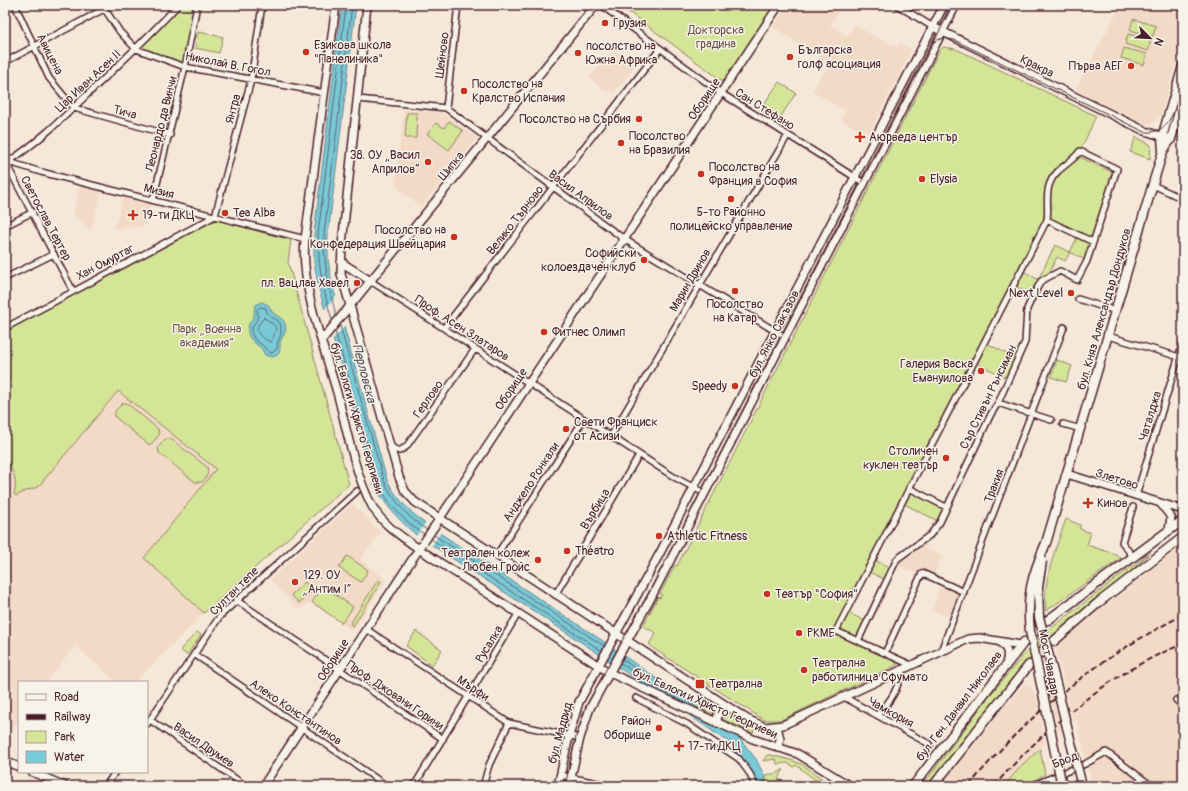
<svg xmlns="http://www.w3.org/2000/svg" width="1188" height="791" font-family="Pangolin,sans-serif">
  <style>
    .built { fill: #f2dac7 }
    .green { fill: #d5e598; stroke: #908262 }
    .water { fill: #79c9d6; stroke: #668592 }
    .pier { fill: #f5e8d9 }
    .lines { fill: none; stroke-linecap: round; stroke-linejoin: round }
    .shore { stroke: #5d636f; stroke-width: 1 }
    .street-tunnel { stroke: #d3c0b6; stroke-width: 5; stroke-dasharray: 5 2.5; stroke-linecap: butt }
    .street-casing { stroke: #4a1f2b; stroke-width: 8 }
    .secondary-casing { stroke: #4a1f2b; stroke-width: 10 }
    .primary-casing { stroke: #4a1f2b; stroke-width: 11 }
    .street { stroke: #f7f3e8; stroke-width: 5 }
    .secondary { stroke: #f7f3e8; stroke-width: 7 }
    .primary { stroke: #f7f3e8; stroke-width: 8 }
    .tram { stroke: #4a1f2b; stroke-width: 1 }
    .rail { stroke: #4a1f2b; stroke-width: 2; stroke-dasharray: 6 3; stroke-linecap: butt }
    .secondary-bridge-casing { stroke: #4a1f2b; stroke-width: 10; stroke-linecap: butt }
    .primary-bridge-casing { stroke: #4a1f2b; stroke-width: 11; stroke-linecap: butt }
    .secondary-bridge { stroke: #f7f3e8; stroke-width: 7 }
    .primary-bridge { stroke: #f7f3e8; stroke-width: 8 }
    .poi-dot { fill: #c8321e; stroke: #f7f3e8; stroke-width: 1.5 }
    .labels { text-anchor: middle; stroke-width: 3; stroke-linejoin: round; paint-order: stroke }
    .poi-label { font-size: 12px; fill: #4a1f2b; stroke: #f7f3e8; text-anchor: start }
    .park-label { font-size: 12px; fill: #6d5046; stroke: #f7f3e8 }
    .street-label { font-size: 12px; fill: #4a1f2b; stroke: #f7f3e8 }
    .water-label { font-size: 13px; font-style: italic; fill: #58525e; stroke: #f7f3e8 }
  </style>
  <rect width="100%" height="100%" fill="#f5e8d9"/>
  <filter id="ink" filterUnits="userSpaceOnUse"><feTurbulence type="fractalNoise" baseFrequency=".025" numOctaves="2"/><feDisplacementMap in="SourceGraphic" scale="8" xChannelSelector="R" yChannelSelector="G"/><feConvolveMatrix kernelMatrix="1 2 1 2 8 2 1 2 1" color-interpolation-filters="sRGB"/></filter>
  <g filter="url(#ink)">
    <path class="built" d="M788,5H840L842,6L830,25L847,36L855,24L861,29L897,47L900,43L912,49L869,134L841,120L846,111L812,91L829,64L773,27Z
      M1121,5H1166L1183,14V37L1161,116L1152,124H1145L1075,90Z
      M614,49L636,65L614,93L609,89L607,92L589,78Z
      M404,109L443,113L477,138L421,207L395,186Z
      M81,182L102,187L92,228L89,229L73,213Z
      M123,197L151,204L145,226L114,229Z
      M291,240L288,262L349,484L204,613L135,682H117L75,646L46,682H19V720L5,737V331Z
      M352,503L381,533L360,559L386,580L353,631L311,603L298,609L270,580Z
      M923,543L927,545L926,549L942,556L933,576L921,570L919,575L896,565L899,560Z
      M1183,545V786H1092L1076,720L1073,721L1055,647L1070,633Z
      M941,582L964,592L954,619L932,610Z
      M1050,676L1063,729L1058,733L1047,679Z
      M1025,683L1035,692L1045,744L1022,765L1004,786H939L987,727Z"/>
    <path class="green" d="M178,5H197L185,67L136,49Z
      M619,5H775L724,82Z
      M1133,19L1156,26L1153,36L1130,30Z
      M198,32L223,37L219,53L195,48Z
      M1128,34L1151,40L1148,51L1125,44Z
      M943,47L956,49L1096,116C1090,128 1085,145 1075,155C1068,164 1055,167 1049,178C1041,192 1048,209 1042,224L833,632L896,661L897,665L781,720H764L654,649L649,644L656,633L643,626L658,597L660,598L662,595L660,594L675,565L677,566L938,53Z
      M1124,48L1147,54L1144,65L1121,58Z
      M779,82L796,93L778,121L760,110Z
      M407,113H417L416,138H405Z
      M449,121L463,131L449,150L427,134L436,123L444,128Z
      M1136,137L1151,145L1150,159L1130,152Z
      M1076,157L1082,158L1116,174L1087,261L1070,252L1065,261L1057,257L1046,279L1040,276L1055,245L1070,252L1078,236L1047,220L1050,183Z
      M216,220L291,240L288,262L349,484L204,613L144,558L216,469L118,391L38,487L23,492L16,496L14,494C18,482 13,468 5,458V331Z
      M1021,270L1041,281L1033,296L1013,285Z
      M984,342L1018,359L1009,379L974,362Z
      M1057,360L1072,366L1066,382L1051,377Z
      M123,403H127L158,429L159,435L151,444H148L115,417V411Z
      M165,439H171L207,467C209,474 207,477 202,482H195L159,453L158,448Z
      M909,488L946,507L940,522L902,503Z
      M1066,519L1080,525V529L1091,533L1087,545L1112,553L1121,558L1046,611C1042,581 1056,548 1066,519Z
      M1151,552L1124,578L1044,643L1025,664L928,786H922L990,695L1037,639Z
      M347,556L368,570L361,582L339,568Z
      M872,559L892,568L886,580L867,571Z
      M378,580L381,582L353,626L350,624Z
      M305,582L313,591L299,603L291,595Z
      M323,586L353,607L342,623L312,602Z
      M847,612L867,622L858,639L838,630Z
      M416,631L442,650L432,665L406,646Z
      M197,632L201,635L187,655L180,650Z
      M705,697L720,706L714,715L687,702L688,700L696,703Z
      M722,712H727L754,729L753,733L722,719Z
      M1040,749L1045,774L1026,786H1004L1022,765Z
      M767,755H771L794,761L803,765L832,786H820L817,784L818,782L796,765L794,767L787,763L777,764L776,759L763,761Z
      M782,770H784L778,778L782,781V786H766L765,775L778,773Z"/>
    <path class="water" d="M342,5H356L328,235V260L332,284L387,480C396,497 408,510 423,522L597,637L737,735L756,759L764,775L766,786H757L750,768L730,743L590,648L415,534C398,519 384,504 374,484L319,289L314,262V234Z
      M262,302L268,305C270,306 270,309 271,310C275,318 288,316 285,332C284,336 280,340 280,343C280,351 281,355 272,357L265,355C263,352 262,348 260,347C252,341 245,336 249,324C250,321 253,319 254,316C255,309 252,305 262,302Z"/>
    <path class="pier" d="M337,295L346,325L332,340L323,311Z
      M426,522L441,532L431,547L416,536Z"/>
    <g class="lines">
      <path class="shore" d="M260,307L266,308C266,310 267,312 268,314C273,320 282,318 281,331C281,339 277,338 277,349L272,353L268,352C262,342 259,345 254,338C247,327 256,325 258,316C258,314 257,312 257,310Z
        M336,315C329,288 323,263 324,234L352,5
        M264,318C278,326 279,328 270,342C257,335 252,330 264,318Z
        M332,320C323,289 318,267 318,234L346,5
        M340,326L384,481C394,501 408,518 427,530
        M335,331L378,483C388,504 404,522 424,534
        M434,535L604,646
        M431,539L602,651
        M620,663L647,681L649,680V678L622,659"/>
      <path class="street-tunnel" d="M1051,420L1063,424"/>
      <g class="street-casing">
        <path id="street" d="M15,5L49,78L74,108L170,135
          M102,5L120,32L136,49L185,67L325,93
          M601,5L721,93L864,183
          M897,5L933,27
          M1177,5L1183,8
          M5,62L104,9
          M358,99L446,108L624,239L785,337
          M446,108L458,5
          M5,153L9,162V169L73,291
          M9,162L41,172L305,239
          M5,164C38,143 65,116 93,89C122,62 151,34 178,5
          M1153,185L1183,199
          M153,200L185,67L197,5
          M215,216L251,80L262,5
          M1047,220L1093,242
          M5,226L33,212
          M5,278L54,254
          M372,282L674,477L704,493
          M1078,299L1116,311
          M5,328L215,216
          M444,328L660,49
          M1108,336L1183,358
          M998,403L1051,420
          M1063,424L1081,429
          M611,436L788,135
          M391,447L399,451L406,447L475,349
          M909,488L946,507
          M1136,496L1183,342
          M1133,507L1122,542L1133,557
          M496,556L584,419
          M555,595L639,455
          M236,600L443,739
          M366,629L509,723L580,738
          M858,641L897,559L930,535L940,522L991,414L998,403L1025,342L1027,309L1033,296L1041,281L1060,271L1077,280L1087,261L1117,169L1080,151C1072,163 1055,169 1050,183C1045,194 1049,208 1047,220L836,631L911,665
          M941,651L1064,327
          M885,653L922,573L964,592
          M194,654L387,786
          M844,697L929,744
          M636,698L687,724L739,759L750,774L755,786
          M1176,700L1183,706
          M877,715C890,702 899,689 901,670
          M150,720L246,786
          M147,724L220,616L357,491
          M560,775L611,786
          M106,786L115,772
          M414,786L518,614
          M483,786L489,765L509,723
          M1031,786L1085,764L1106,752L1152,786"/>
      </g>
      <g class="secondary-casing">
        <path id="secondary" d="M336,5L305,239C300,288 325,349 338,396C347,431 355,474 372,506C382,524 402,537 419,549L610,673L753,739L798,754L850,786
          M367,5L342,245L341,274L399,477L405,491L415,502L747,719L765,727L783,725L968,639L979,638L1021,645
          M933,27L1145,131L1167,138
          M341,262L372,282
          M322,340L596,5
          M1067,474L1183,510
          M1161,504L1171,517L1169,530
          M434,527L779,5
          M998,641C1008,648 1009,653 1006,664
          M717,723L718,713L722,709L729,708
          M777,726L780,739L778,748
          M5,761L19,767
          M32,772L65,786
          M263,786L421,546
          M558,786L569,736L579,702L661,551L944,5
          M569,786L580,738L590,708L652,596L956,5"/>
      </g>
      <g class="primary-casing">
        <path id="primary" d="M1163,151L1162,137L1183,66
          M1046,543L1155,177L1163,151L1171,139L1183,98
          M1048,620L1183,520
          M1037,631L1038,630
          M1054,641L1098,603L1183,537
          M1041,653L1043,651
          M913,786L1024,642
          M933,786L1029,665"/>
      </g>
      <use href="#street" class="street"/>
      <use href="#secondary" class="secondary"/>
      <use href="#primary" class="primary"/>
      <path class="tram" d="M933,42L943,38L954,40L1145,132C1174,135 1177,99 1183,77
        M565,786L576,737L586,706L648,594L953,5"/>
      <path class="rail" d="M969,786C1028,713 1100,657 1183,615
        M994,786C1045,728 1110,672 1183,644"/>
      <g class="secondary-bridge-casing">
        <path id="secondary-bridge" d="M424,542L434,527"/>
      </g>
      <g class="primary-bridge-casing">
        <path id="primary-bridge" d="M1046,543C1032,575 1026,596 1030,631L1062,786
          M1042,561L1038,587L1039,617L1082,786"/>
      </g>
      <use href="#secondary-bridge" class="secondary-bridge"/>
      <use href="#primary-bridge" class="primary-bridge"/>
    </g>
  </g>
  <g class="poi-dot">
    <circle cx="605" cy="23" r="4"/>
    <circle cx="306" cy="52" r="4"/>
    <circle cx="578" cy="53" r="4"/>
    <circle cx="790" cy="57" r="4"/>
    <circle cx="1131" cy="66" r="4"/>
    <circle cx="464" cy="91" r="4"/>
    <circle cx="639" cy="119" r="4"/>
    <path d="M858 131h4v4h4v4h-4v4h-4v-4h-4v-4h4z"/>
    <circle cx="621" cy="143" r="4"/>
    <circle cx="428" cy="162" r="4"/>
    <circle cx="701" cy="174" r="4"/>
    <circle cx="922" cy="179" r="4"/>
    <circle cx="731" cy="199" r="4"/>
    <circle cx="225" cy="213" r="4"/>
    <path d="M131 209h4v4h4v4h-4v4h-4v-4h-4v-4h4z"/>
    <circle cx="454" cy="237" r="4"/>
    <circle cx="644" cy="260" r="4"/>
    <circle cx="357" cy="283" r="4"/>
    <circle cx="735" cy="291" r="4"/>
    <circle cx="1071" cy="293" r="4"/>
    <circle cx="544" cy="332" r="4"/>
    <circle cx="981" cy="371" r="4"/>
    <circle cx="735" cy="386" r="4"/>
    <circle cx="566" cy="429" r="4"/>
    <circle cx="946" cy="458" r="4"/>
    <path d="M1086 497h4v4h4v4h-4v4h-4v-4h-4v-4h4z"/>
    <circle cx="659" cy="536" r="4"/>
    <circle cx="567" cy="551" r="4"/>
    <circle cx="538" cy="560" r="4"/>
    <circle cx="295" cy="582" r="4"/>
    <circle cx="767" cy="594" r="4"/>
    <circle cx="799" cy="633" r="4"/>
    <circle cx="804" cy="670" r="4"/>
    <rect x="695" y="679" width="10" height="10" rx="2"/>
    <circle cx="659" cy="728" r="4"/>
    <path d="M677 740h4v4h4v4h-4v4h-4v-4h-4v-4h4z"/>
  </g>
  <g class="labels">
    <g class="poi-label">
      <text x="613" y="27">Грузия</text>
      <text x="314" y="49">Езикова школа<tspan x="314" dy="14">"Панелиника"</tspan></text>
      <text x="586" y="50">посолство на<tspan x="586" dy="14">Южна Африка</tspan></text>
      <text x="798" y="54">Българска<tspan x="798" dy="14">голф асоциация</tspan></text>
      <text x="1123" y="70" text-anchor="end">Първа АЕГ</text>
      <text x="472" y="88">Посолство на<tspan x="472" dy="14">Кралство Испания</tspan></text>
      <text x="631" y="123" text-anchor="end">Посолство на Сърбия</text>
      <text x="629" y="140">Посолство<tspan x="629" dy="14">на Бразилия</tspan></text>
      <text x="869" y="141">Аюрведа център</text>
      <text x="420" y="159" text-anchor="end">38. ОУ „Васил<tspan x="420" dy="14">Априлов“</tspan></text>
      <text x="709" y="171">Посолство на<tspan x="709" dy="14">Франция в София</tspan></text>
      <text x="930" y="183">Elysia</text>
      <text x="731" y="216" text-anchor="middle">5-то Районно<tspan x="731" dy="14">полицейско управление</tspan></text>
      <text x="233" y="217">Tea Alba</text>
      <text x="142" y="219">19-ти ДКЦ</text>
      <text x="446" y="234" text-anchor="end">Посолство на<tspan x="446" dy="14">Конфедерация Швейцария</tspan></text>
      <text x="636" y="257" text-anchor="end">Софийски<tspan x="636" dy="14">колоездачен клуб</tspan></text>
      <text x="349" y="287" text-anchor="end">пл. Вацлав Хавел</text>
      <text x="1063" y="297" text-anchor="end">Next Level</text>
      <text x="735" y="308" text-anchor="middle">Посолство<tspan x="735" dy="14">на Катар</tspan></text>
      <text x="552" y="336">Фитнес Олимп</text>
      <text x="973" y="368" text-anchor="end">Галерия Васка<tspan x="973" dy="14">Емануилова</tspan></text>
      <text x="727" y="390" text-anchor="end">Speedy</text>
      <text x="574" y="426">Свети Франциск<tspan x="574" dy="14">от Асизи</tspan></text>
      <text x="938" y="455" text-anchor="end">Столичен<tspan x="938" dy="14">куклен театър</tspan></text>
      <text x="1097" y="507">Кинов</text>
      <text x="667" y="540">Athletic Fitness</text>
      <text x="575" y="555">Théatro</text>
      <text x="530" y="557" text-anchor="end">Театрален колеж<tspan x="530" dy="14">Любен Гройс</tspan></text>
      <text x="303" y="579">129. ОУ<tspan x="303" dy="14">„Антим I“</tspan></text>
      <text x="775" y="598">Театър "София"</text>
      <text x="807" y="637">РКМЕ</text>
      <text x="812" y="667">Театрална<tspan x="812" dy="14">работилница Сфумато</tspan></text>
      <text x="709" y="688">Театрална</text>
      <text x="651" y="725" text-anchor="end">Район<tspan x="651" dy="14">Оборище</tspan></text>
      <text x="688" y="750">17-ти ДКЦ</text>
    </g>
    <g class="park-label">
      <text x="716" y="34">Докторска<tspan x="716" dy="14">градина</tspan></text>
      <text x="207" y="333">Парк „Военна<tspan x="207" dy="14">академия“</tspan></text>
    </g>
    <g class="street-label">
      <text transform="translate(50 54) rotate(63)" y="4">Авицена</text>
      <text transform="translate(442 55) rotate(-83)" y="4">Шейново</text>
      <text transform="translate(228 64) rotate(11)" y="4">Николай В. Гогол</text>
      <text transform="translate(1037 66) rotate(26)" y="4">Кракра</text>
      <text transform="translate(88 81) rotate(-43)" y="4">Цар Иван Асен II</text>
      <text transform="translate(704 99) rotate(-56)" y="4">Оборище</text>
      <text transform="translate(233 109) rotate(-75)" y="4">Янтра</text>
      <text transform="translate(765 109) rotate(32)" y="4">Сан Стефано</text>
      <text transform="translate(125 112) rotate(16)" y="4">Тича</text>
      <text transform="translate(161 124) rotate(-76)" y="4">Леонардо да Винчи</text>
      <text transform="translate(451 166) rotate(-51)" y="4">Шипка</text>
      <text transform="translate(159 191) rotate(14)" y="4">Мизия</text>
      <text transform="translate(581 195) rotate(36)" y="4">Васил Априлов</text>
      <text transform="translate(46 218) rotate(62)" y="4">Светослав Тертер</text>
      <text transform="translate(515 220) rotate(-52)" y="4">Велико Търново</text>
      <text transform="translate(105 262) rotate(-28)" y="4">Хан Омуртаг</text>
      <text transform="translate(690 280) rotate(-60)" y="4">Марин Дринов</text>
      <text transform="translate(1104 309) rotate(-74)" y="4">бул. Княз Александър Дондуков</text>
      <text transform="translate(462 328) rotate(33)" y="4">Проф. Асен Златаров</text>
      <text transform="translate(774 334) rotate(-63)" y="4">бул. Янко Сакъзов</text>
      <text transform="translate(511 389) rotate(-56)" y="4">Оборище</text>
      <text transform="translate(988 397) rotate(-64)" y="4">Сър Стивън Рънсиман</text>
      <text transform="translate(428 399) rotate(-55)" y="4">Герлово</text>
      <text transform="translate(1150 416) rotate(-73)" y="4">Чаталджа</text>
      <text transform="translate(357 418) rotate(73)" y="4">бул. Евлоги и Христо Георгиеви</text>
      <text transform="translate(1117 479) rotate(17)" y="4">Злетово</text>
      <text transform="translate(531 482) rotate(-57)" y="4">Анджело Ронкали</text>
      <text transform="translate(994 486) rotate(-69)" y="4">Тракия</text>
      <text transform="translate(595 509) rotate(-59)" y="4">Върбица</text>
      <text transform="translate(234 591) rotate(-45)" y="4">Султан тепе</text>
      <text transform="translate(489 644) rotate(-59)" y="4">Русалка</text>
      <text transform="translate(333 660) rotate(-57)" y="4">Оборище</text>
      <text transform="translate(1049 662) rotate(79)" y="4">Мост Чавдар</text>
      <text transform="translate(473 688) rotate(33)" y="4">Мърфи</text>
      <text transform="translate(395 695) rotate(34)" y="4">Проф. Джовани Горини</text>
      <text transform="translate(705 703) rotate(24)" y="4">бул. Евлоги и Христо Георгиеви</text>
      <text transform="translate(959 706) rotate(-53)" y="4">бул. Ген. Данаил Николаев</text>
      <text transform="translate(296 712) rotate(34)" y="4">Алеко Константинов</text>
      <text transform="translate(891 712) rotate(29)" y="4">Чамкория</text>
      <text transform="translate(560 733) rotate(-75)" y="4">бул. Мадрид</text>
      <text transform="translate(204 745) rotate(34)" y="4">Васил Друмев</text>
      <text transform="translate(1065 760) rotate(-21)" y="4">Брод</text>
    </g>
    <g class="water-label">
      <text transform="translate(365 373) rotate(75)" y="5">Перловска</text>
    </g>
  </g>
  <rect width="1188" height="791" fill="none" stroke="#f7f3e8" stroke-width="20"/>
  <rect x="10" y="10" width="1168" height="771" fill="none" stroke="#4a1f2b" stroke-width="1.5" filter="url(#ink)"/>
  <rect x="18" y="681" width="130" height="92" fill="#f7f3e8" stroke="#b29e9c"/>
  <rect x="26" y="694" width="20" height="6" fill="#f7f3e8" stroke="#b29e9c"/>
  <text x="54" y="701" font-size="12" fill="#4a1f2b">Road</text>
  <rect x="26" y="714" width="20" height="6" fill="#4a1f2b" stroke="#b29e9c"/>
  <text x="54" y="721" font-size="12" fill="#4a1f2b">Railway</text>
  <rect x="26" y="731" width="20" height="12" fill="#d5e598" stroke="#b29e9c"/>
  <text x="54" y="741" font-size="12" fill="#4a1f2b">Park</text>
  <rect x="26" y="751" width="20" height="12" fill="#79c9d6" stroke="#b29e9c"/>
  <text x="54" y="761" font-size="12" fill="#4a1f2b">Water</text>
  <g transform="translate(1150 38) rotate(114)" stroke="#f7f3e8" stroke-width="3" paint-order="stroke">
  <path d="M0-3L7 15L0 10L-7 15Z" fill="#4a1f2b"/>
  <text y="-6" font-size="11" font-weight="bold" text-anchor="middle" fill="#4a1f2b">N</text>
  </g>
</svg>
